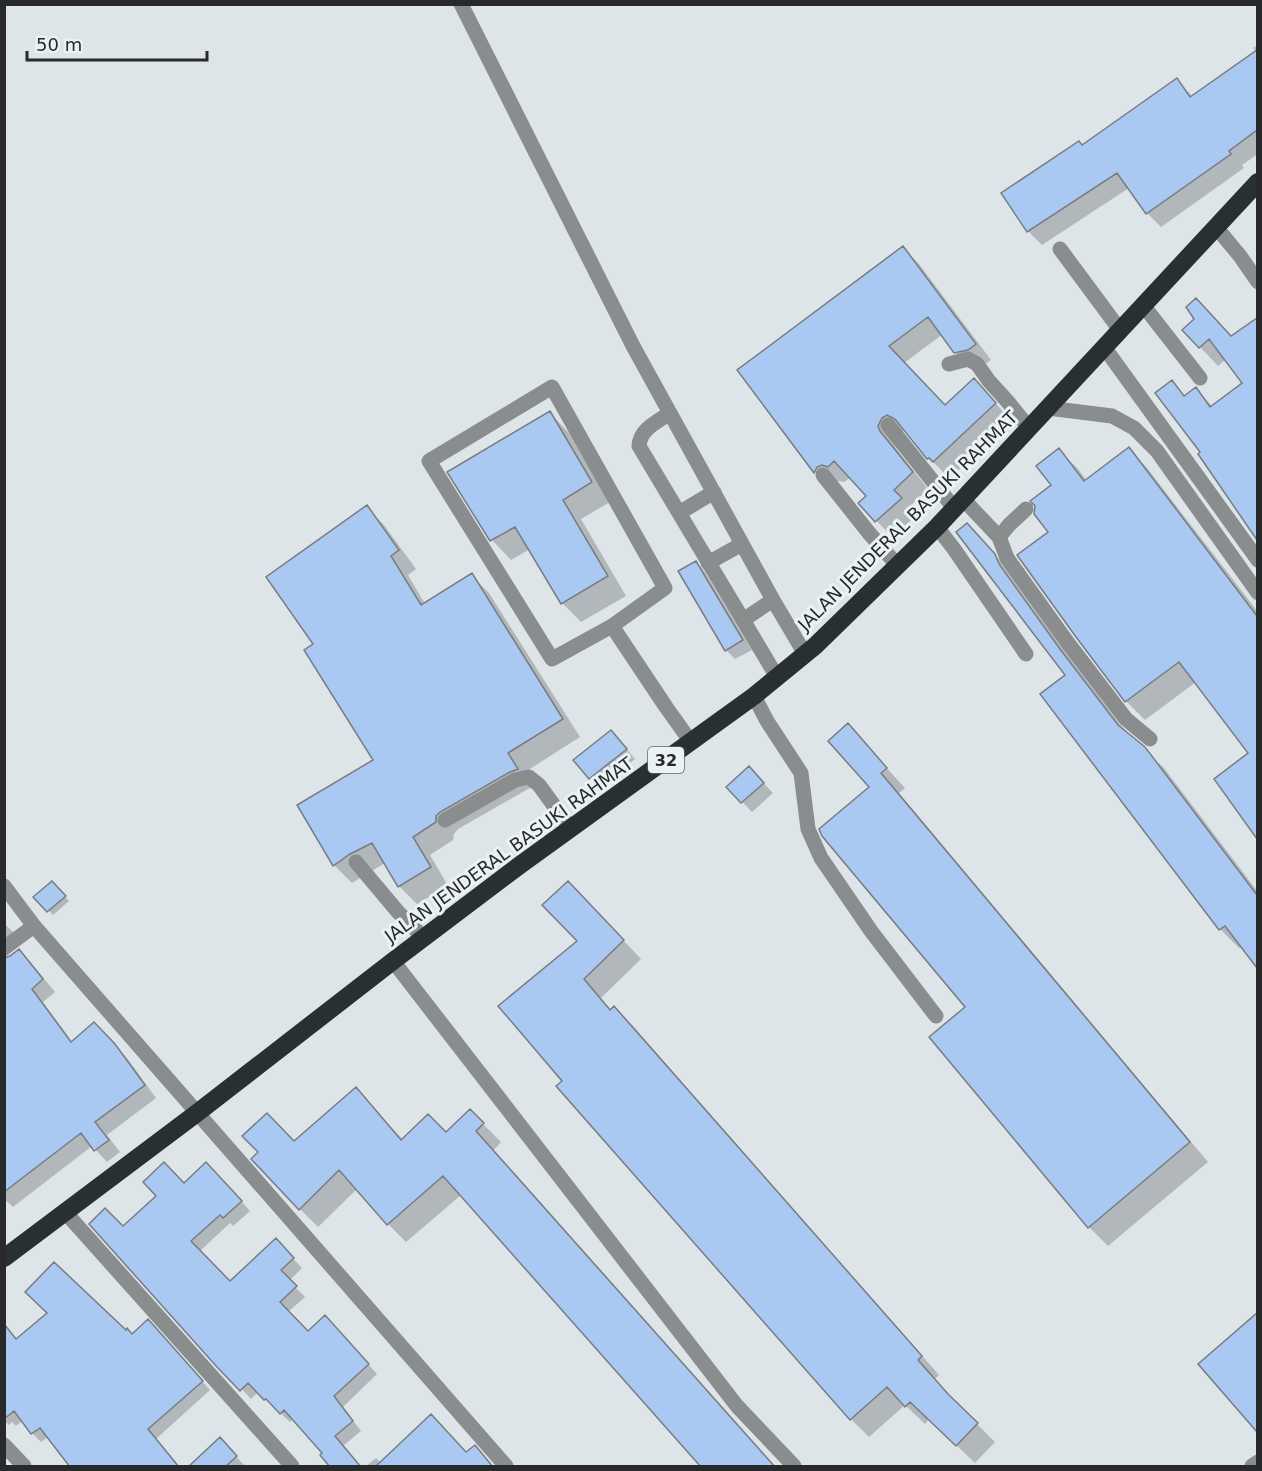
<svg xmlns="http://www.w3.org/2000/svg" width="1262" height="1471" font-family="'DejaVu Sans',sans-serif">
  <style>
    .shadow { fill: #0003 }
    .building { fill: #aac9f2; stroke: #787c81; stroke-width: 1.5 }
    .lines { fill: none; stroke-linecap: round; stroke-linejoin: round }
    .minor { stroke: #8a8d8e; stroke-width: 15 }
    .highway { stroke: #293031; stroke-width: 18 }
    .labels { text-anchor: middle; stroke-width: 6; stroke-linejoin: round; paint-order: stroke }
    .shield { fill: #ebf2f6; stroke: #626568; stroke-width: 1.5 }
    .shield-label { font-size: 16px; font-weight: bold; fill: #27292b }
    .street-label { font-size: 18px; fill: #27292b; stroke: #ebf2f6 }
  </style>
  <rect width="100%" height="100%" fill="#dee5e9"/>
  <path class="shadow" d="M1258,45V154L1242,165L1244,168L1161,227L1147,213L1129,188L1042,245L1028,231L1003,194L1083,147L1177,80L1193,97L1257,52L1253,48Z
    M903,248L919,264L991,360L984,365L972,368L955,352L943,334L904,363L945,407L974,380L1011,420L950,478L946,473L945,474L929,458L908,432L904,431L898,434L894,443L896,448L928,489L909,507L917,515L892,537L860,503L868,496L851,477L844,482L839,481L834,483L831,488L815,472L739,370Z
    M1252,324L1258,329V537L1200,454L1202,453L1172,382L1186,397L1196,389L1213,407L1244,383L1226,359L1218,366L1184,330L1232,337Z
    M550,413L569,433L610,502L581,519L626,596L581,622L562,603L530,549L511,560L492,540L449,472Z
    M1129,449L1147,468L1258,612V837L1216,779L1251,754L1196,682L1145,720L1126,701L1077,636L1050,533L1053,485L1059,450L1078,469L1087,481Z
    M366,507L384,525L416,569L408,575L425,604L471,575L489,593L580,737L525,772L534,787L528,789L458,829L454,834L453,840L430,855L448,886L417,904L399,886L385,863L352,883L334,865L375,761L315,644Z
    M967,525L1013,574L1018,584L1079,669L1130,737L1164,768L1258,892V966L1242,946L1239,948L1220,929L1042,695L1067,675Z
    M696,562L705,572L752,650L735,659L726,650Z
    M848,726L905,788L899,793L1208,1162L1108,1246L1089,1227L931,1038L967,1007L871,787Z
    M620,741L635,759L599,788L590,778Z
    M749,768L773,793L752,812L728,787Z
    M52,883L69,901L53,915L36,897Z
    M586,901L641,959L601,998L612,1011L614,1008L633,1026L939,1375L935,1379L962,1409L995,1442L975,1463L929,1419L925,1424L905,1405L869,1437L851,1419L564,1081L579,941Z
    M4,923L14,933L18,947L7,956L8,958L19,951L31,963L55,992L43,1002L73,1043L94,1024L127,1058L156,1098L107,1135L120,1152L107,1162L92,1146L13,1207L4,1199Z
    M356,1089L374,1108L403,1140L446,1134L470,1111L501,1142L494,1150L775,1466H703L461,1195L406,1242L388,1224L357,1189L318,1227L300,1209L294,1143Z
    M216,1173L250,1211L233,1226L230,1223L200,1251L230,1283L285,1250L302,1268L289,1281L305,1297L288,1312L308,1333L334,1326L377,1374L343,1407L361,1431L343,1446L325,1453L294,1419L290,1422L258,1392L251,1399L91,1224L123,1228L184,1185Z
    M1258,1315V1430L1200,1364Z
    M4,1323L17,1340L125,1332L133,1335L156,1330L210,1390L156,1439L179,1466H72L48,1437L41,1442L32,1433L23,1420L16,1426L12,1422L9,1425L4,1420Z
    M228,1448L245,1466H190Z
    M467,1454L484,1456L493,1466H366L376,1458L381,1463Z"/>
  <path class="building" d="M1257,50V130L1229,151L1231,154L1146,214L1117,173L1027,232L1001,193L1079,141L1082,145L1177,78L1190,97Z
    M903,246L976,344L968,350L954,353L928,317L889,346L945,405L974,378L996,403L933,462L929,458L927,459L895,419L887,415L882,418L878,426L880,431L913,472L894,490L902,498L875,522L858,503L866,496L834,461L828,467L822,465L817,467L814,473L737,370Z
    M1196,298L1231,336L1257,318V540L1198,454L1200,452L1155,393L1172,380L1184,396L1196,387L1210,407L1242,383L1209,339L1199,348L1182,330L1194,319L1186,307Z
    M550,411L592,482L563,500L608,576L561,604L515,527L490,541L447,472Z
    M1129,447L1257,616V839L1214,779L1248,753L1179,662L1125,702L1076,637L1017,555L1048,532L1034,514L1035,506L1030,501L1051,485L1036,466L1059,448L1084,481Z
    M367,505L399,550L391,556L421,605L472,573L563,719L508,753L518,769L510,772L440,812L436,816V822L413,837L431,867L398,887L372,843L350,854L333,866L297,805L373,760L304,650L313,644L266,577Z
    M967,523L995,554L999,564L1060,649L1118,725L1145,747L1257,895V968L1225,926L1219,930L1040,694L1065,675L956,532Z
    M696,561L743,640L725,651L678,571Z
    M848,723L887,768L881,773L1190,1142L1088,1228L929,1037L965,1007L822,836L819,829L869,787L828,741Z
    M611,730L627,749L589,779L573,760Z
    M749,766L764,783L741,803L726,787Z
    M52,881L66,896L47,912L33,897Z
    M568,881L624,940L584,979L610,1010L614,1006L922,1356L918,1360L948,1394L978,1423L956,1446L910,1402L905,1407L887,1387L850,1420L556,1086L562,1081L498,1006L577,941L542,905Z
    M19,949L43,979L32,989L71,1042L94,1022L115,1044L145,1085L95,1122L109,1140L94,1151L81,1133L4,1192V958L10,956Z
    M356,1087L401,1140L428,1114L446,1132L470,1109L484,1123L476,1131L775,1467H701L443,1176L387,1225L339,1170L299,1210L251,1159L258,1152L242,1136L267,1113L294,1141Z
    M164,1162L184,1183L206,1162L242,1201L223,1218L220,1215L191,1241L230,1281L276,1238L294,1258L281,1270L297,1286L280,1302L308,1331L325,1315L369,1364L334,1396L353,1421L335,1436L361,1467H330L320,1455L322,1453L284,1410L280,1414L266,1399L264,1400L248,1383L240,1391L217,1367L89,1224L105,1208L123,1226L156,1196L143,1182Z
    M54,1262L126,1330L127,1328L132,1334L148,1319L203,1381L148,1429L179,1467H70L40,1428L31,1434L14,1411L4,1419V1324L16,1339L47,1313L25,1292Z
    M1257,1313V1432L1198,1364Z
    M431,1414L466,1452L475,1445L493,1467H375Z
    M220,1437L237,1456L225,1467H188Z"/>
  <g class="lines">
    <path class="minor" d="M461,4L633,346L773,600L805,654
      M1216,227L1240,256L1258,282
      M1060,249L1120,330
      M1143,305L1200,378
      M1104,347L1258,560
      M949,364L968,359L977,364L989,381L1008,402L1029,428
      M1048,408L1112,416L1134,428L1157,451L1258,593
      M670,413C657,422 640,429 639,446L777,677
      M888,425L954,508
      M823,475L869,533L898,566
      M963,499L999,537L1009,525L1026,509
      M679,513L714,492
      M937,527L954,549L1026,654
      M999,537L1007,558L1068,643L1126,719L1150,739
      M708,563L742,544
      M743,620L773,600
      M612,626L552,659L429,461L552,387L665,588L612,626L666,707L691,742
      M754,696L767,721L801,773L808,829L821,858L871,931L936,1016
      M445,820L515,780L529,777L539,785L571,829
      M356,862L398,912L424,938
      M4,886L34,926L506,1466
      M4,948L34,926
      M393,961L737,1406L794,1466
      M65,1212L292,1466
      M4,1445L24,1466
      M1252,1466L1258,1462"/>
    <path class="highway" d="M4,1258L197,1113L393,961L520,865L754,696L815,646L937,527L1258,182"/>
  </g>
  <g class="labels">
    <rect class="shield" x="648" y="747" width="36" height="26" rx="4.5"/>
    <g class="shield-label">
      <text x="666" y="766">32</text>
    </g>
    <g class="street-label">
      <text transform="translate(908 521) rotate(-45)" y="6">JALAN JENDERAL BASUKI RAHMAT</text>
      <text transform="translate(509 850) rotate(-36)" y="6">JALAN JENDERAL BASUKI RAHMAT</text>
    </g>
  </g>
  <rect width="1262" height="1471" fill="none" stroke="#27292b" stroke-width="12"/>
  <path d="M27 51v9h180v-9" fill="none" stroke="#27292b" stroke-width="3"/>
  <text x="36" y="51" font-size="18" fill="#27292b" stroke="#ebf2f6" stroke-width="4.5" paint-order="stroke">50 m</text>
</svg>
